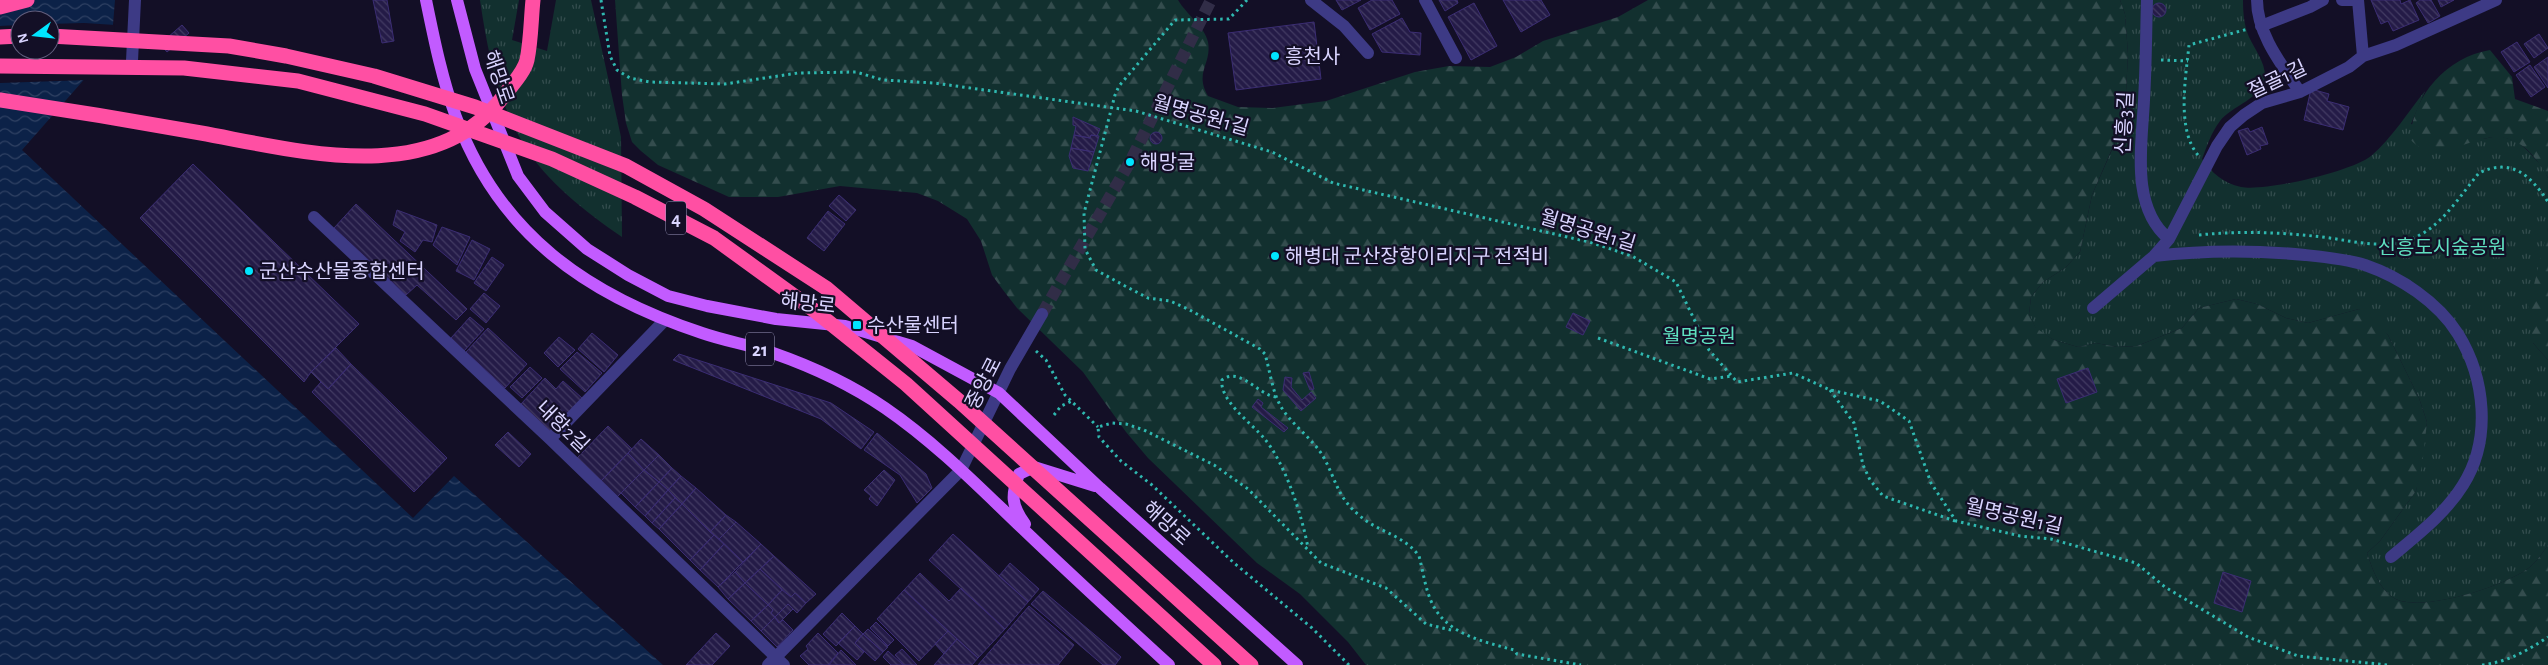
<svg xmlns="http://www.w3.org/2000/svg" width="2548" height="665" font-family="'Alegreya Sans','Noto Sans KR',sans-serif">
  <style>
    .grass { fill: url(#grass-tufts) }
    .forest { fill: url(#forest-firs) }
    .water { fill: url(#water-waves); fill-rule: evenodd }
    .pier { fill: #130f26 }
    .building { fill: url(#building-back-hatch); stroke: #3b2d73 }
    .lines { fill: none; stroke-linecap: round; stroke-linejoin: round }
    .minor-tunnel { stroke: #312d47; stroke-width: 12; stroke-dasharray: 12 6; stroke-linecap: butt }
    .path { stroke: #2fb8b0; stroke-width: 3; stroke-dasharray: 2.5 4; stroke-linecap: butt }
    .minor { stroke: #3d3a85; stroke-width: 12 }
    .major { stroke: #c25bff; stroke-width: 12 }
    .highway { stroke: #ff4fa3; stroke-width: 15 }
    .poi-dot { fill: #00e5ff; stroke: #130f26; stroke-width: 2 }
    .labels { text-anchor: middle; stroke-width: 4.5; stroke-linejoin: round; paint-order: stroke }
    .shield { fill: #130f26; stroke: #9e99be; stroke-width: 1 }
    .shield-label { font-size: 19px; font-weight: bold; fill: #d9d4ff }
    .poi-label { font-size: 20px; fill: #d9d4ff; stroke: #130f26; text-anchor: start }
    .street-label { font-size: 20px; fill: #d9d4ff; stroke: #130f26 }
    .park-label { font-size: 20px; fill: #5fe0c0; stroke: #130f26 }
  </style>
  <defs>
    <pattern id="grass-tufts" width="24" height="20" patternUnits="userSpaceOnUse" patternTransform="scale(1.25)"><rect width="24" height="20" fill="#12302f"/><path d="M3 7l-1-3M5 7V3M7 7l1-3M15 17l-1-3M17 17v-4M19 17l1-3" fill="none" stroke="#344d4e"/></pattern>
    <pattern id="forest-firs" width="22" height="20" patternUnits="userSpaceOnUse" patternTransform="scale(1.25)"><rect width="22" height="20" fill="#12302f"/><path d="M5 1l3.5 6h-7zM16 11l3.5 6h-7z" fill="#344d4e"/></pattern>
    <pattern id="water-waves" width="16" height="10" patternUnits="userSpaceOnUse" patternTransform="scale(1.25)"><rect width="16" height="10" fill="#0c2248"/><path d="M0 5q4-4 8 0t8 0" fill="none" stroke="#2f4163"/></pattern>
    <pattern id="building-back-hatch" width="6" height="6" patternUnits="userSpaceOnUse" patternTransform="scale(1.25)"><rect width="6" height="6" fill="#241b47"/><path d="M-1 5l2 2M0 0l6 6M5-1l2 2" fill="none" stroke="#433b63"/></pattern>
  </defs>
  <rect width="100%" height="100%" fill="#130f26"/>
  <path class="grass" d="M480,0H519L512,40L547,51L556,0H591L621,137L622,237C586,212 546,182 523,143C497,100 487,48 480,0Z
    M2120,0H2243C2243,13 2244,25 2249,37C2255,50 2265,62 2265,76C2264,98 2231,106 2220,121C2211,133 2207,146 2202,159C2212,173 2223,183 2241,187C2265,192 2353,171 2371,156C2392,138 2408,112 2425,91L2411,124L2482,139L2499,136L2517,141L2530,153L2543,168L2548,178V228L2533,343L2548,360V545C2543,552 2538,560 2531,566C2510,585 2420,614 2394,598C2379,589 2372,568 2367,553L2380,541L2416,491L2427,422L2419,398L2388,335L2359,309L2308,323L2286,318L2257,304L2236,299L2199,308L2182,328L2137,346L2117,347L2096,343L2078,347L2054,340L2036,329L2029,314L2031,297L2043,282L2065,268L2080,252L2092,195L2115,143L2125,111L2128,54L2125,14Z"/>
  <path class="forest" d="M615,0H1178C1186,14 1205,27 1208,42C1212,64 1194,72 1208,96L1238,107L1273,108L1326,101L1415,72L1449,66L1490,67L1516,57L1543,41L1618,17L1648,0H2120L2125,14L2128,54L2125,111L2115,142L2092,195L2080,252L2065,268L2043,282L2031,297L2029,314L2036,328L2054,340L2078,347L2096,343L2117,347L2137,346L2182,328L2199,308L2236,299L2257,304L2286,318L2308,323L2359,309L2372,316L2388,335L2419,398L2427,422L2422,466L2416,491L2380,541L2367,553C2372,568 2379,589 2394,598C2419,614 2510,585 2531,566C2538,560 2543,552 2548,545V665H1366L1348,642L1300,594L1257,563L1148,458L1126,432L1083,372L1017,308L1003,290L992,275L981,241L967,219L938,201L917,193L840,186L778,197H729L658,165L641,151L632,142L626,123L622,95Z
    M2490,50L2512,77L2515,99L2548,111V178C2499,87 2449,183 2410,139C2413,95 2447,57 2490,50Z
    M2548,228V360L2533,343L2527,313Z"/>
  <path class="water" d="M0,0H115L111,49L22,150L413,518L454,476L663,665H0ZM20,20H50V50H20Z"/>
  <path class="pier" d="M84,23L115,25L113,50L87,80L0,83V26L20,25V50H50V24Z"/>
  <path class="building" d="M373,0H387L394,41L382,43Z
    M1336,0H1361L1342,10Z
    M1372,0H1392L1400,14L1370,30L1358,8Z
    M1439,0H1457L1458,3L1445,11Z
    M1503,0H1541L1550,15L1521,32Z
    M2371,0H2400L2401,4L2410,0L2419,20L2393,31L2388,21L2381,24Z
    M2420,0H2431L2440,16L2428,23L2416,3Z
    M2438,0H2454L2441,7Z
    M1474,3L1497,46L1471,60L1448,17Z
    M2152 10a7 7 0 1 1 14 0a7 7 0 1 1-14 0Z
    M1402,18L1410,32L1421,33L1420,55L1382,52L1372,34Z
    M1314,22L1321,79L1236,90L1228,33Z
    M182,25L189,33L167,52L160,44Z
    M2539,34L2548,48L2534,58L2524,44Z
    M2517,42L2530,62L2514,72L2501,52Z
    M2548,57V88L2534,67Z
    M2530,65L2545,87L2531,97L2516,75Z
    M2311,89L2329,94L2327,101L2349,107L2343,130L2304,120Z
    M1073,117L1100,129L1097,136L1091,135L1090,138L1074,135L1076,126L1073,125Z
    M2262,127L2268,144L2260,146L2261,149L2247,155L2238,131L2248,128L2250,132Z
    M1150 138a6 6 0 1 1 12 0a6 6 0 1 1-12 0Z
    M1074,135L1090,138L1091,135L1099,136L1094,152L1071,148Z
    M1071,148L1094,152L1088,171L1073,168L1069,156Z
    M193,164L359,324L311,372L304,382L140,218Z
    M839,195L856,210L846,221L829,206Z
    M356,204L428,272L467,309L456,320L417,285L406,295L334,228Z
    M397,210L437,225L432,242L423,240L415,252L400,241L405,232L393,225Z
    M828,211L845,224L824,251L807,238Z
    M442,227L470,237L457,265L433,245Z
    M472,240L490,249L474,280L456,271Z
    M492,257L504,265L486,291L474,283Z
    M484,293L500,306L486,323L470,309Z
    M1573,313L1590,321L1583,335L1566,327Z
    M470,317L484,329L464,351L451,338Z
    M488,328L527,364L505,388L466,352Z
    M592,333L618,355L604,372L578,349Z
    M559,337L575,350L558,367L544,353Z
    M336,348L351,364L328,389L311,372Z
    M577,352L602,373L585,392L560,369Z
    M679,354L831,403L874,432L861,449L821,419L673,360Z
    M351,364L447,458L414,492L312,392L321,382L328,389Z
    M530,367L542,378L522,398L510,387Z
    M2088,368L2097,392L2066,403L2057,379Z
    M1309,372L1314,389L1310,390L1303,373Z
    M1285,377L1292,378L1291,387L1302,400L1311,392L1316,398L1301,411L1283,390Z
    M545,378L556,389L563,381L582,398L551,432L521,404Z
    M1258,399L1263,403L1261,407L1288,428L1284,432L1252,407Z
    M608,426L632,449L600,482L577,458Z
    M508,432L531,454L519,467L495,445Z
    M877,433L926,474L932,488L917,503L900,475L864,450Z
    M641,439L659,455L644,470L628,453Z
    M628,453L644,470L616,498L600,482Z
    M659,455L672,468L659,482L644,470Z
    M672,468L681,476L668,490L659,482Z
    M644,470L659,482L635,507L621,493Z
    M884,470L895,480L877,506L869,499L871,496L864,490Z
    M681,476L696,488L682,504L668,490Z
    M659,482L668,490L645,516L635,507Z
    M696,488L726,515L710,532L682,504Z
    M668,490L675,498L652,523L645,516Z
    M675,498L682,504L659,529L652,523Z
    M682,504L714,535L690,560L659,529Z
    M726,515L736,522L719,539L710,532Z
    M736,522L761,544L743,562L719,539Z
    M953,534L1028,602L1005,629L929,560Z
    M714,535L724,544L700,570L690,560Z
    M724,544L743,562L718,587L700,570Z
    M761,544L774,556L745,583L735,572Z
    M774,556L816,594L806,603L795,593L791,597L760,569Z
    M1010,563L1039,589L1028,602L999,576Z
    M760,569L782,590L768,605L745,583Z
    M735,572L745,583L728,599L718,587Z
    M2223,572L2251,581L2242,612L2214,603Z
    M920,573L949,601L961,588L1005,629L978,658L904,590Z
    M745,583L768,605L751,621L728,599Z
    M782,590L791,597L795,593L806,603L797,613L788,604L775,617L771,613L773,610L768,605Z
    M904,590L948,631L919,661L877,619Z
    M1043,591L1121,657L1115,665H1103L1031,604Z
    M788,604L793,609L779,623L775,617Z
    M768,605L773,610L771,613L775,617L761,631L751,621Z
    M1029,606L1074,645L1058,665H978Z
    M842,613L855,626L836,646L823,634Z
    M775,617L779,623L783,620L793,630L777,647L761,631Z
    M876,622L894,640L888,646L870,628Z
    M855,626L863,634L855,643L864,652L857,660L838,643Z
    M868,629L888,647L883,652L863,634Z
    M948,631L957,639L944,654L935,644Z
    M716,633L730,646L712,665H686Z
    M818,633L838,653L828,665H809L800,656L808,649L806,646Z
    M863,634L883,652L875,661L855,643Z
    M957,639L978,658L972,665H934Z
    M902,649L917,665H904L895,655Z
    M841,650L856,665H829Z
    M888,651L903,665H891L883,657Z"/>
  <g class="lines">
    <path class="minor-tunnel" d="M1042,314L1130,162L1211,0"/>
    <path class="path" d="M601,0L610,56L617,70L630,78L650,82L725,84L798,73L856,72L883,80L934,83L1136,111L1272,152L1333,183L1589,242L1632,256L1676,282L1709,350L1737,382L1793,373L1830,390L1880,401L1909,421L1931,483L1956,521L2020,536L2051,539L2136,563L2165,587L2248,637L2298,656L2388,665
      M1247,0L1229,19L1175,20L1119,86L1115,95L1084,213L1085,249L1096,270L1125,286L1148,298L1170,301L1188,309L1260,349L1265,354C1270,371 1272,390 1280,405C1291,425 1313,438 1324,458C1337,482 1337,497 1360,516C1378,532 1404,535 1419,556C1423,571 1425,587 1431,601C1445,634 1482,641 1514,650L1517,654L1581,665
      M2161,60L2188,61
      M2198,155C2176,129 2186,76 2189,45L2248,29
      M2199,235C2237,231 2275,232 2313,236C2351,239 2390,255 2425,232C2446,219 2463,192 2479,173C2512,157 2531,176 2548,202
      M1598,338L1710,379L1732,376
      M1036,351L1046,360L1065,395L1098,427
      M1830,390L1854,423L1863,465L1870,480L1883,496L1955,521
      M1276,397C1258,395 1240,366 1222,380C1219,400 1252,424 1264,438C1285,463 1302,515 1308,548
      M1054,415L1061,406L1072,401
      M1349,665L1312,628L1234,563L1152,485L1121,461L1099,437L1098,427L1112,423L1126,424L1144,430L1214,465L1248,489L1321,563L1386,588L1426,624L1455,631
      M2482,665C2507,662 2527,651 2548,637"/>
    <path class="minor" d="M1311,0L1344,26L1368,53
      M1425,0L1456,58
      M2147,0C2146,33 2146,67 2144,100C2142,145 2130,207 2169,239
      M2257,0C2257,34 2282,65 2300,92
      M2342,0H2352
      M2358,0L2363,56
      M2261,26L2310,7L2323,0
      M132,61L135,0
      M314,217L550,439L784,665
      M2154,256C2205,250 2254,250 2305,255C2325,257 2346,259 2365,265C2400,277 2438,302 2458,334C2485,378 2492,439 2463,485C2445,514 2417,535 2391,557
      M2093,308L2154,256L2169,239L2217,146L2230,127L2244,115L2262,103L2300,92L2349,67L2363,56L2396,45L2496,0
      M550,439L664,321
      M768,665L961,470L1010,369L1042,314"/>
    <path class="major" d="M426,0C434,39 442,79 456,117C499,234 587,295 702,333C725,341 750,345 773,353C813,367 850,384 885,408C936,443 979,487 1023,529C1071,575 1120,620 1169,665
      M457,0L475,69L518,176L545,212L587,249L628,275L668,296L707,306L776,319L845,326L912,346L999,393L1100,488L1297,665
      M1025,524C1011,505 1011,495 1019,474L1034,467L1095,486"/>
    <path class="highway" d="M0,7L27,0
      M50,36L229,46L286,56L374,76L475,107L626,166L704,209L826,288L959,401L1251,665
      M0,37L20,36
      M0,66L184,68L298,81L425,114L552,159L635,197L714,238L815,311L906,384L1214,665
      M0,100C67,110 134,121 201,133C296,150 432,189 502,98C510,87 524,73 527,60C531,41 531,19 533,0"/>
  </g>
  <g class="poi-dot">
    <circle cx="1275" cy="56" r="5"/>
    <circle cx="1130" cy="162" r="5"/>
    <circle cx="1275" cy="256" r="5"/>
    <circle cx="249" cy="271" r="5"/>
    <rect x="852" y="320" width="10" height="10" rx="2.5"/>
  </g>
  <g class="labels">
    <g class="shield">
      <rect x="666" y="201.5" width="20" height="33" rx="4"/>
      <rect x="746" y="332.5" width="28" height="33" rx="4"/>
    </g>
    <g class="shield-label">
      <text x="676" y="225">4</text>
      <text x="760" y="356">21</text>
    </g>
    <g class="poi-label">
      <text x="1285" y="63">흥천사</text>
      <text x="1140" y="169">해망굴</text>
      <text x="1285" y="263">해병대 군산장항이리지구 전적비</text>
      <text x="259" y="278">군산수산물종합센터</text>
      <text x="867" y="332">수산물센터</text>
    </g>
    <g class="street-label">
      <text transform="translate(499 77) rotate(71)" y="7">해망로</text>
      <text transform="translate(2277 79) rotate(-25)" y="7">절골1길</text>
      <text transform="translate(1201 115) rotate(16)" y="7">월명공원1길</text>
      <text transform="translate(2124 123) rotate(-87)" y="7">신흥3길</text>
      <text transform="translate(1588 230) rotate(17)" y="7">월명공원1길</text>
      <text transform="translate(808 303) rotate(6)" y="7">해망로</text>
      <text transform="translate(983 383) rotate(-63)" y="7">중앙로</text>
      <text transform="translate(563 426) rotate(44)" y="7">내항2길</text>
      <text transform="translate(2014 516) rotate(13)" y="7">월명공원1길</text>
      <text transform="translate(1167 523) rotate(42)" y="7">해망로</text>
    </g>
    <g class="park-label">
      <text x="2442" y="254">신흥도시숲공원</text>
      <text x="1699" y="343">월명공원</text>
    </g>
  </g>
  <g transform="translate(35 35) rotate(255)"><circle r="24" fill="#130f26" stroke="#625e7d"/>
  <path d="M0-4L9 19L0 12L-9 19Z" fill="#00e5ff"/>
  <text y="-8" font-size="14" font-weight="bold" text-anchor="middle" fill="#d9d4ff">N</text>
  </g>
</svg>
